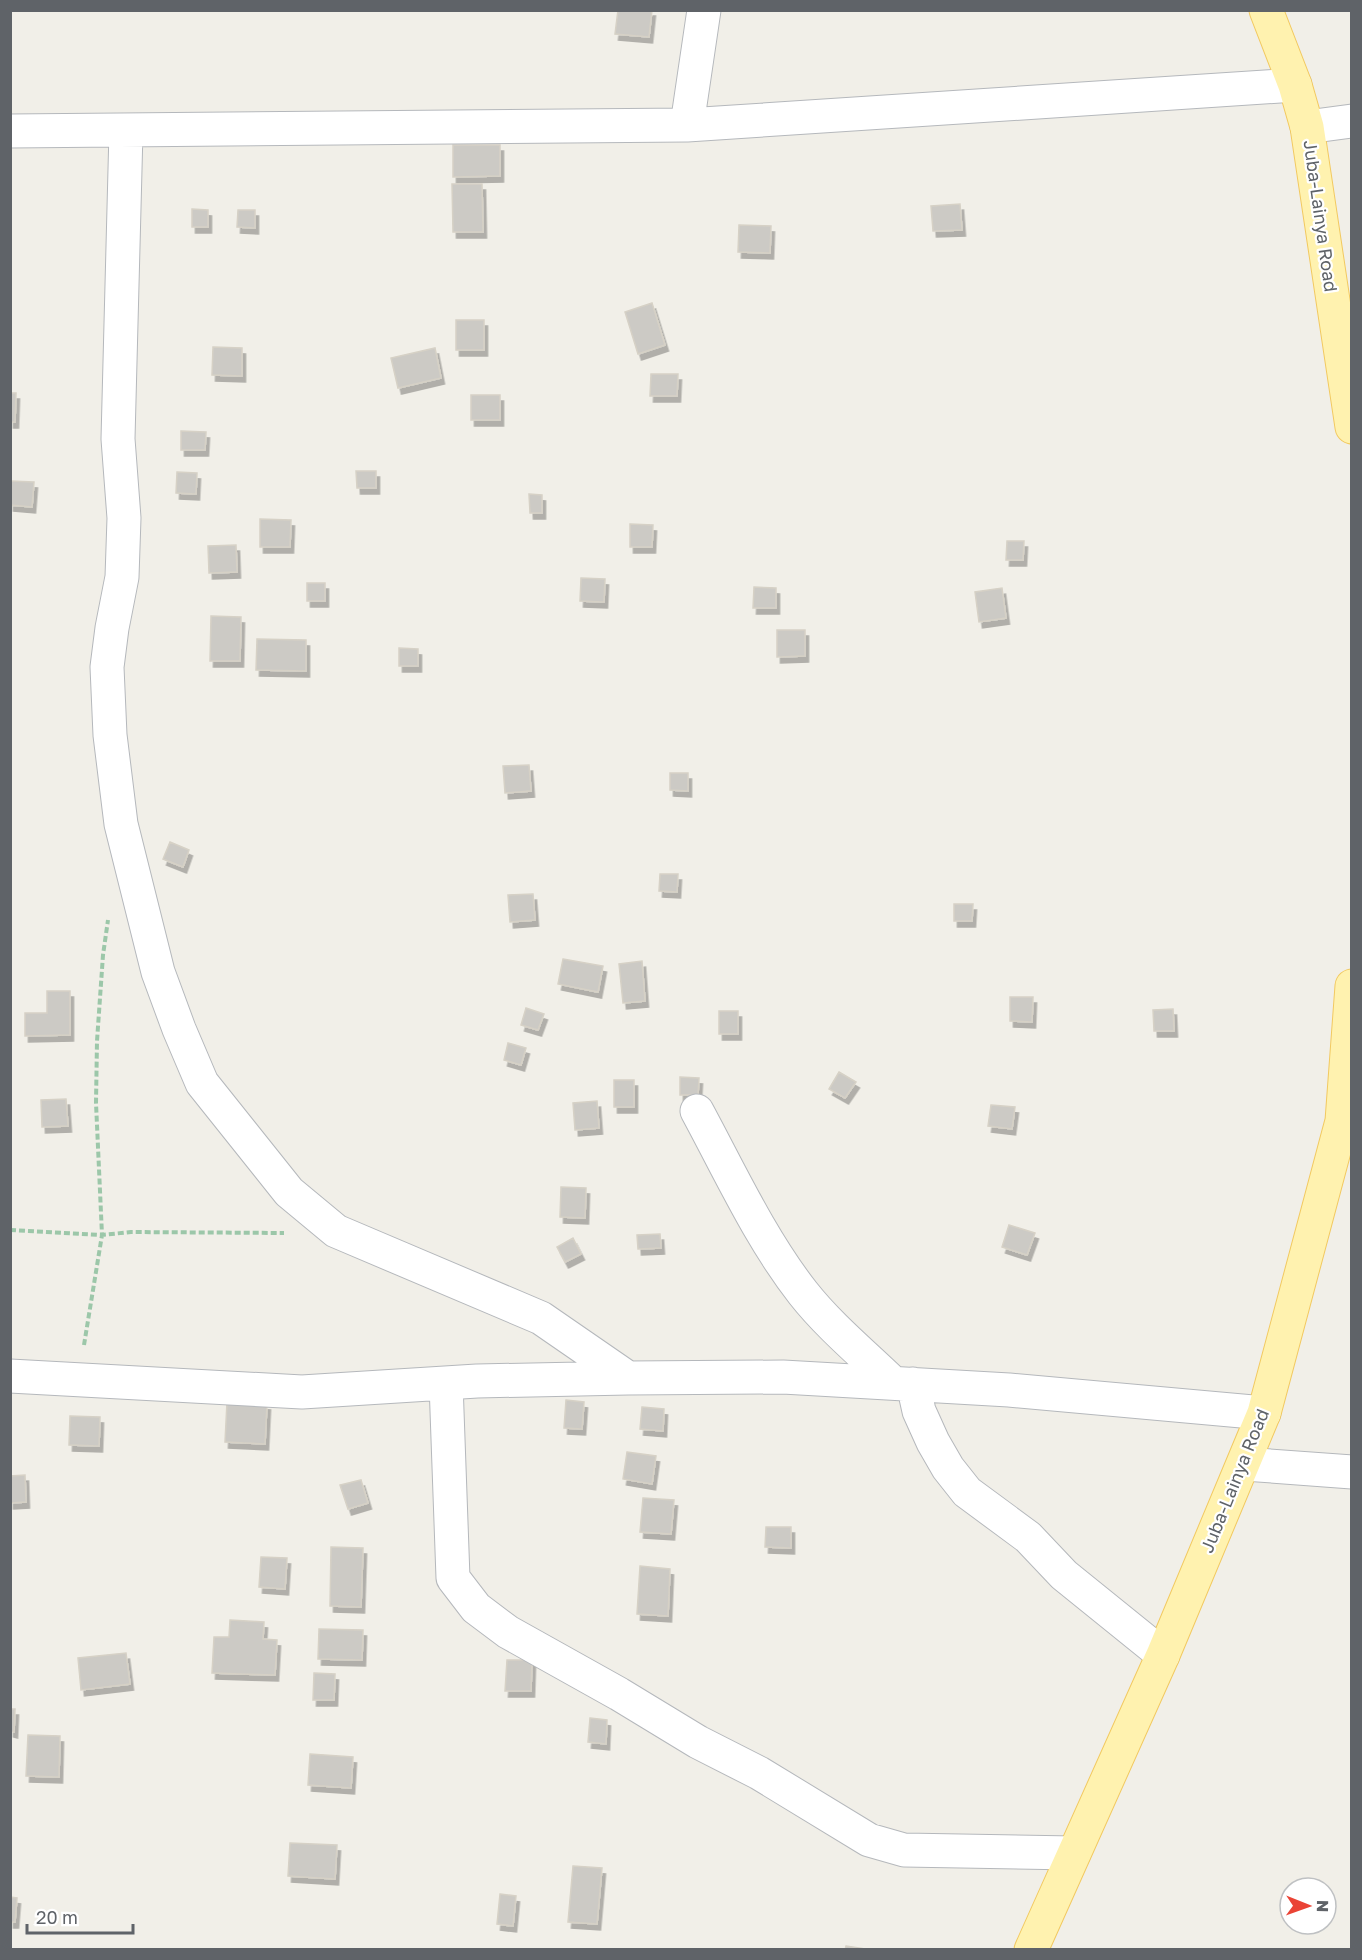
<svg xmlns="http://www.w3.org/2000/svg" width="1362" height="1960" font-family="'Golos Text',sans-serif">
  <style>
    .building { fill: #cccac5; stroke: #d6d1c6; stroke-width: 1.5; filter: url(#shadow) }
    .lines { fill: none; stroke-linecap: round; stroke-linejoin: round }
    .minor-casing { stroke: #b5b8bc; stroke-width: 35 }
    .major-casing { stroke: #f2c960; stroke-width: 35 }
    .path { stroke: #9cc7a9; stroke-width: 4; stroke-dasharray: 6 3; stroke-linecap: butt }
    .minor { stroke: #fff; stroke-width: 33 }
    .major { stroke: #fff2af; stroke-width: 33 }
    .labels { text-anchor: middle; stroke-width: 4.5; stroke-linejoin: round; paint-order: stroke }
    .street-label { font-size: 18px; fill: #5f6368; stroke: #fff }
  </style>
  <defs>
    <filter id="shadow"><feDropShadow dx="3.5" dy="6" stdDeviation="0" flood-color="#0004"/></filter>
  </defs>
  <rect width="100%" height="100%" fill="#f1efe8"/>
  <path class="building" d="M618,10H652L649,37L615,34Z
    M453,145H500V176L453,177Z
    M452,184H482L483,232H453Z
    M960,204L962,230L933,231L931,206Z
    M192,209L208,210V227H192Z
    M238,210H255V228L237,227Z
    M739,225L771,226L770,253L738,252Z
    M652,303L665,345L638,354L625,312Z
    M456,320H484V350H456Z
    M213,347L242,348V376L212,375Z
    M435,348L441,378L398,388L391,358Z
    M651,374H678L677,396H650Z
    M10,393H16L15,422H10Z
    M471,395H500V420H471Z
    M181,431L206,432L205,450H181Z
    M356,471H376V488H357Z
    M177,472L197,473L196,494L176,493Z
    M10,481L34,482L32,507L10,505Z
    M529,494L542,495V513H530Z
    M260,519L291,520L290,547H260Z
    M630,524L653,525L652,547H630Z
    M1007,541H1024L1023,560H1006Z
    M236,545L237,572L209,573L208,546Z
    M581,578L605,579L604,602L580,601Z
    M307,583H325V601H307Z
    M754,587L776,588V608H753Z
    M1002,588L1006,618L979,622L975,592Z
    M211,616L241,617L240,661H210Z
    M777,630H805V656L777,657Z
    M257,639L306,640V671L256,670Z
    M399,648L418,649V666H399Z
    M529,765L531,791L505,793L503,766Z
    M670,773H688V791L670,790Z
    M170,842L189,850L183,867L163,859Z
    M660,874H678L677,892L659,891Z
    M533,894L535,920L510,922L508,895Z
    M954,904H973L972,921H954Z
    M563,959L603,966L598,992L558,984Z
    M642,961L645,1001L623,1003L619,964Z
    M47,991H70V1035L25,1036V1013H47Z
    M1010,997H1033L1032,1022L1010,1021Z
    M526,1008L544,1014L538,1030L521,1025Z
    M1173,1009L1174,1031H1154L1153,1010Z
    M719,1011H738V1034H719Z
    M508,1043L526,1048L521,1065L504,1060Z
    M839,1072L856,1082L845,1098L829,1089Z
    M680,1077L699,1078L698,1095H680Z
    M614,1080H634V1107H614Z
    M66,1099L68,1126L42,1127L41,1100Z
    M597,1101L599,1128L575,1130L573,1103Z
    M991,1105L1015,1107L1012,1129L988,1126Z
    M561,1187L586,1188L585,1218L560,1217Z
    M1009,1225L1035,1233L1027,1255L1002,1247Z
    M660,1234L661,1248L638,1249L637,1235Z
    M573,1238L581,1254L565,1262L557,1247Z
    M566,1400L584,1402L582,1429L564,1428Z
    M227,1402L267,1404L265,1444L225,1442Z
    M642,1407L664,1409L663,1431L640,1429Z
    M70,1416L100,1417L99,1446L69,1445Z
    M627,1452L656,1456L652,1484L623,1479Z
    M25,1475L26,1502L10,1503V1476Z
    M361,1480L368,1503L348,1509L340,1485Z
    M643,1498L674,1500L671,1534L640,1532Z
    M766,1527H791V1548L765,1547Z
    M331,1547L363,1548L361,1607L330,1606Z
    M261,1557L287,1558L285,1589L259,1587Z
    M640,1566L670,1569L668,1616L637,1614Z
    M230,1620L264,1622L263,1639L277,1640L275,1675L212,1673L214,1637H229Z
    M319,1629L363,1630L362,1660L318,1659Z
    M126,1653L130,1684L81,1690L78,1658Z
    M507,1660H532L531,1691H505Z
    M314,1673L335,1674L334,1700H313Z
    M10,1709H15L14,1732L10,1731Z
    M590,1718L607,1720L606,1744L588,1742Z
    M28,1735L60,1736L59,1777L26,1776Z
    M310,1754L353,1757L351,1788L308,1785Z
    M290,1843L337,1845L335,1879L288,1876Z
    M573,1866L602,1868L597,1924L568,1922Z
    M500,1894L516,1896L513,1926L497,1924Z
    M10,1897L17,1898L15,1922H10Z
    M846,1946L872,1950H845Z"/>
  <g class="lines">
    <g class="minor-casing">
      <path id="minor" d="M687,125L704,10
        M1307,127L1352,121
        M10,131L687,125L1295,85
        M126,131L118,439L124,518L122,577L112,628L107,667L110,735L121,824L158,972L179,1029L202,1083L289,1192L336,1231L541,1318L628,1378
        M697,1111C730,1172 760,1238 803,1293C829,1326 863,1354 893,1383
        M10,1376L302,1392L477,1381L628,1378L783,1377L1009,1390L1264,1413
        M446,1383L453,1578L476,1608L508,1632L619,1694L698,1742L759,1773L869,1840L904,1850L1074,1853
        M913,1384L919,1411L933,1442L948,1468L967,1492L1028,1537L1064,1575L1163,1655
        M1244,1464L1352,1472"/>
    </g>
    <g class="major-casing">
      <path id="major" d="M1266,10L1295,85L1307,127L1352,427
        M1031,1950L1163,1655L1264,1413L1342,1121L1352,986"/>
    </g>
    <path class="path" d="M10,1230L102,1235L131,1232L284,1233
      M84,1345L102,1235L96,1103L97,1041L103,955L108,920"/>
    <use href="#minor" class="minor"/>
    <use href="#major" class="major"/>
  </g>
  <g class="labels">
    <g class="street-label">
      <text transform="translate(1320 216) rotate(82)" y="6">Juba-Lainya Road</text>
      <text transform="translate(1235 1481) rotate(-68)" y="6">Juba-Lainya Road</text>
    </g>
  </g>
  <rect width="1362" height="1960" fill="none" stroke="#5f6368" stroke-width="24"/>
  <g transform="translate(1308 1906) rotate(91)"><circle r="28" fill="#ffffff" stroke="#bfc1c3" stroke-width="1.5"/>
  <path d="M0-4.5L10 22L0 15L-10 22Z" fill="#ea4335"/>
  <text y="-9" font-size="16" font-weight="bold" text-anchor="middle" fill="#5f6368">N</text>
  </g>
  <path d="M27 1924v9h106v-9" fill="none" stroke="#5f6368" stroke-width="3"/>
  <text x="36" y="1924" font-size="18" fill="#5f6368" stroke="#ffffff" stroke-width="4.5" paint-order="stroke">20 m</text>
</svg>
